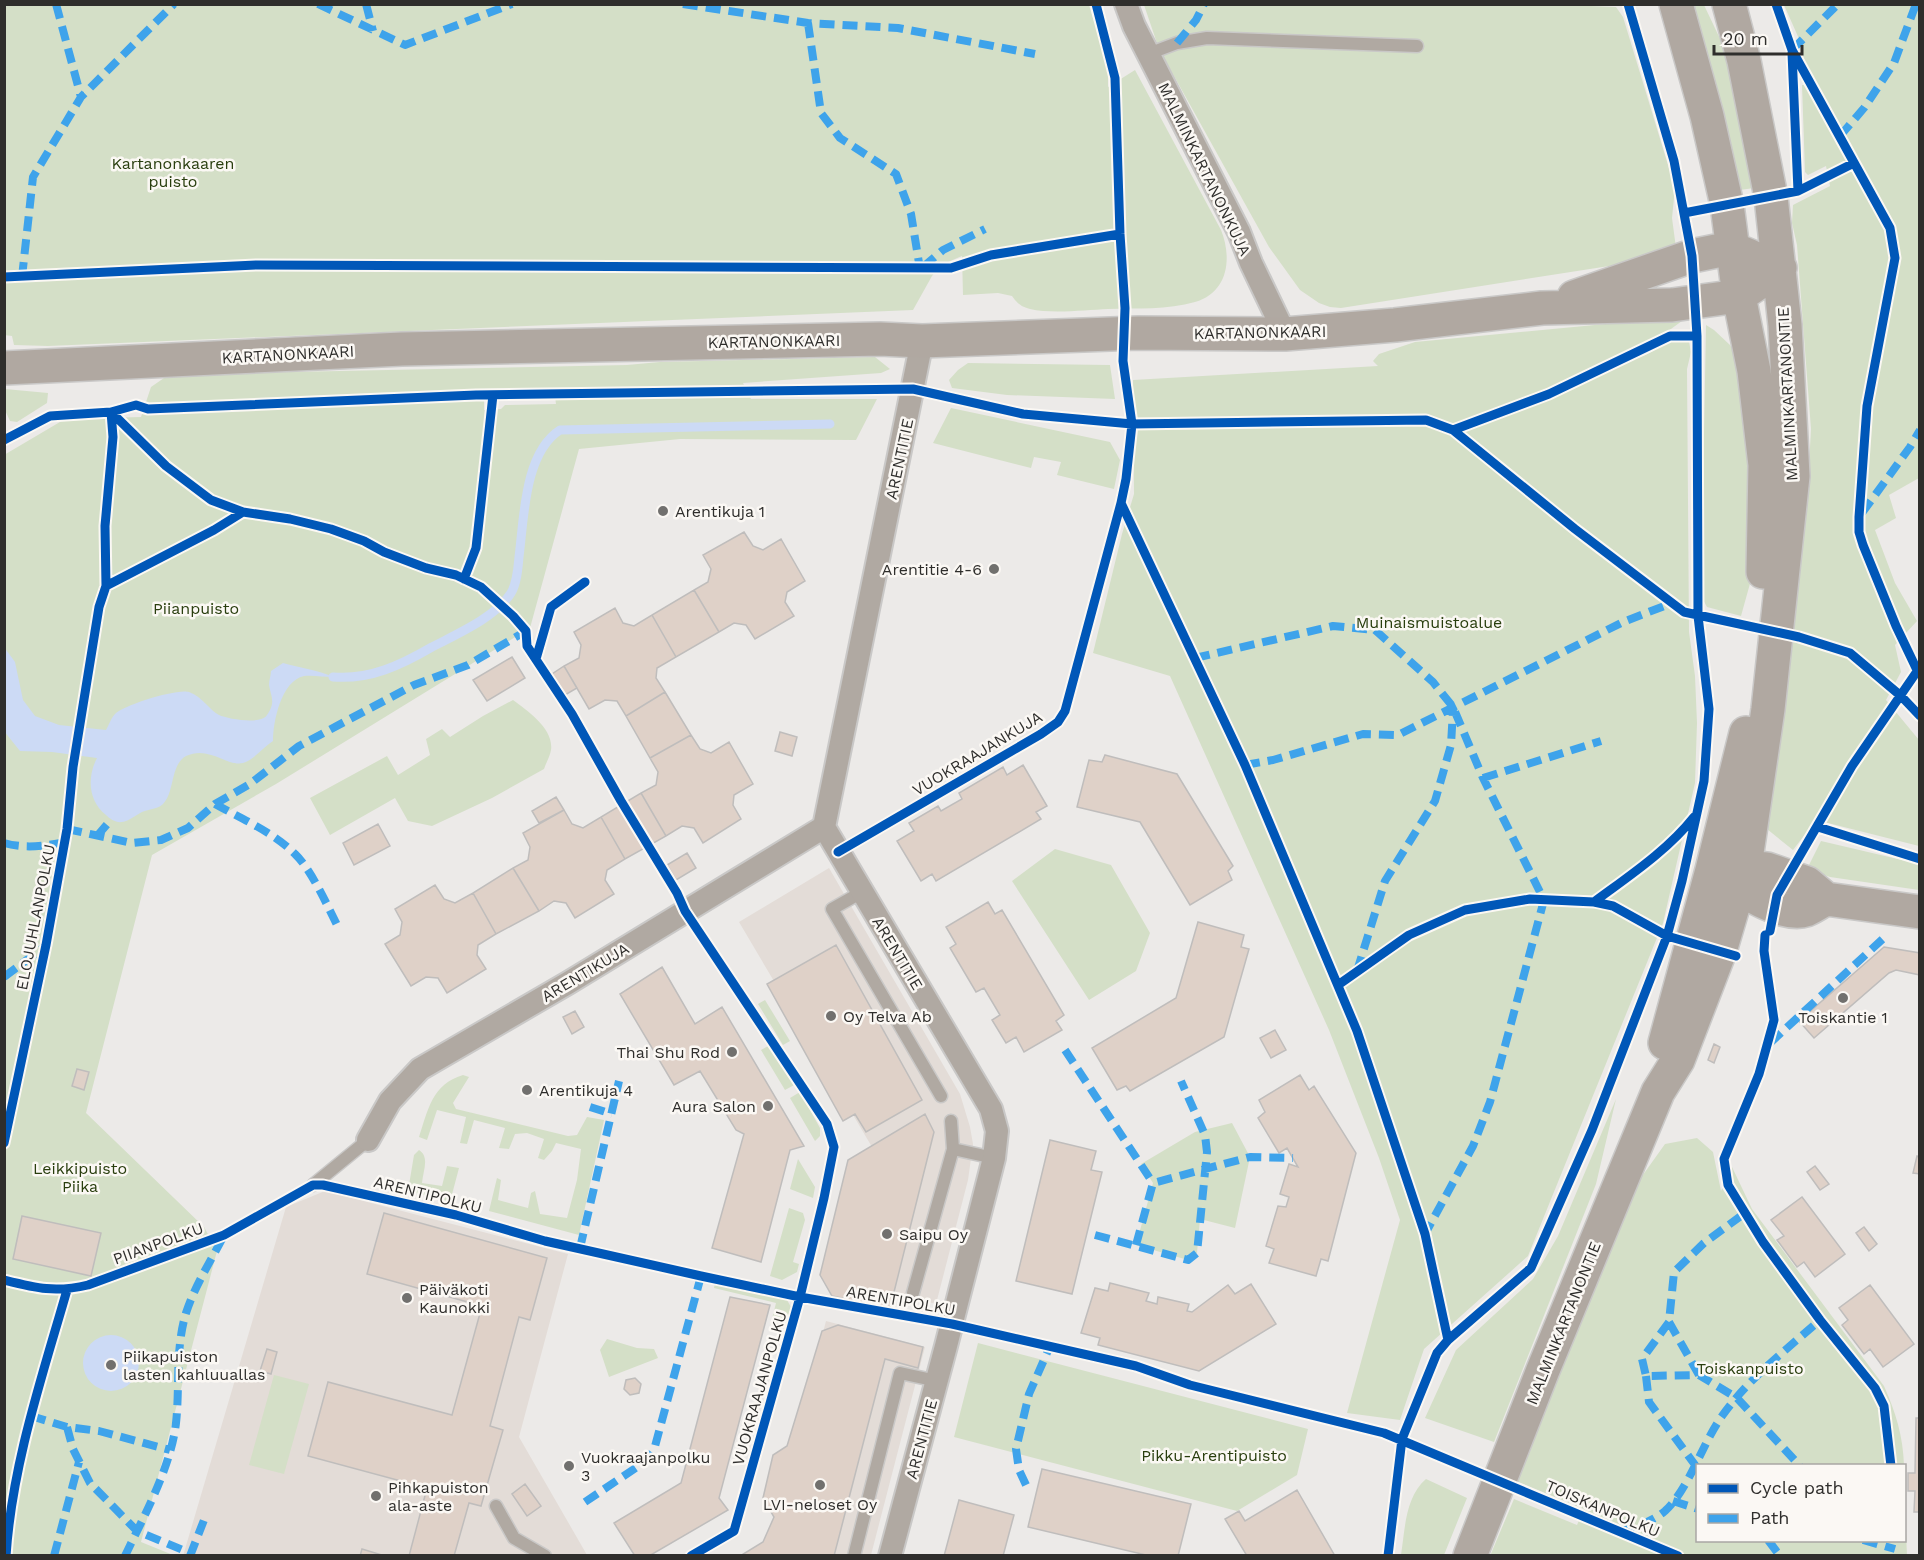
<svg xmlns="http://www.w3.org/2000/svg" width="1924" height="1560" font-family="'Work Sans',sans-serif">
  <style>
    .built { fill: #e3dcd7 }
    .green { fill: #d4dfc7; fill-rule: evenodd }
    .water { fill: #ccdaf5 }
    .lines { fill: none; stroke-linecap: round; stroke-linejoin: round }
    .stream { stroke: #ccdaf5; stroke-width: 9 }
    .building { fill: #dfd1c8; stroke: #bfbdbc; stroke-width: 1.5 }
    .lane-casing { stroke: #c9c8c7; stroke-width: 15 }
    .street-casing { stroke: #c9c8c7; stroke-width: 26 }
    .secondary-casing { stroke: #c9c8c7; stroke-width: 36 }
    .lane { stroke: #b0a9a2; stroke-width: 12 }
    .street { stroke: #b0a9a2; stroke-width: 22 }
    .secondary { stroke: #b0a8a1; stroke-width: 33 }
    .quiet { stroke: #3ea3eb; stroke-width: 8; stroke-dasharray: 15 8; stroke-linecap: butt }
    .cycleway-casing { stroke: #fbf8f4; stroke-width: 13 }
    .cycleway { stroke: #0057b8; stroke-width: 9 }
    .poi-dot { fill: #71706e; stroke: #fbf8f4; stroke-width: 2 }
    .labels { text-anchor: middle; stroke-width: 5; stroke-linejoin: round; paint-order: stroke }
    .park-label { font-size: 16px; fill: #293e0e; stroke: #fbf8f4 }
    .street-label { font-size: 16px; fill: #2f2e2c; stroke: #fbf8f4 }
    .poi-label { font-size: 16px; fill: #2f2e2c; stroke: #fbf8f4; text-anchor: start }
  </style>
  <rect width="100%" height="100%" fill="#eceae8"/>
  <path class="built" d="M829,868L960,1094L970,1127L973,1144L968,1180L936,1304L837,1278L872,1147L739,922Z
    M325,1191L568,1254L519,1437L587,1555L183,1556L286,1207Z
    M826,1321L925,1347L871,1555L765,1556Z"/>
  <path class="green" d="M1543,4L1616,7L1623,17L1675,188L1672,218L1676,248L1635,262L1341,308L1330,307L1319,303L1300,290L1269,247L1159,49L1144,5Z
    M4,5H1089L1108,69V87L1135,70L1221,230C1232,257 1229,292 1195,302C1168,310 1136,308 1108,309C1086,310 1051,314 1030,309C1021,307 1017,303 1012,296L998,293L963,295L962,256L941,265L932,276L913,310L48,346L14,345L12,336L4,335Z
    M1692,5H1704L1723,45L1732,75L1754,188L1740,190L1724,113Z
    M1784,5H1919V478L1889,495L1896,518L1875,530L1895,583L1917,621L1895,645L1901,672L1886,700L1919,740V846L1816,820L1793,850L1767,829L1806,519L1811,429L1797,245L1792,223L1793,205L1830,186L1826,166L1808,175L1805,172L1802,85H1805L1811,93L1800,41Z
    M1668,318L1682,319V321L1664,334L1609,359C1616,360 1626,361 1634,359C1651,356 1672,334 1689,342L1691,352L1687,369L1689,632L1695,676L1697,723L1695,783L1663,923L1528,1256L1424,1349L1400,1420L1347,1413L1400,1220L1379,1158L1329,1030L1170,676L1093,653L1122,534L1134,494L1133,380L1378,366L1373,361L1379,354L1415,342Z
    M1706,325L1714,330L1730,345L1738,360L1745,422L1751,519V580L1741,616L1707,607L1701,596Z
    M875,357L890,369L881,373L743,383L751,399H877L856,440L680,439L579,449L530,628L276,784L152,855L86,1113L204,1227L217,1251L141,1542L173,1555H5L4,455L65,419L141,417L151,387L164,378L240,373L627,365L660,362ZM484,390L554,389L556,404L505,405L501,409L484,410Z
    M968,363L1110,365L1115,399L1007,395L952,388L949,380L958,370Z
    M5,389L48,393L47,403L17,422L10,421L5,410Z
    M951,408L1110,442L1120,460L1114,489L1057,475L1061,462L1034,457L1031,468L933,443Z
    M513,700C528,711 554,729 551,750C550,756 546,763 544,769L492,798L432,826L408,821L395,798L330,835L310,798L387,756L398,775L430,755L426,739L442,729L450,737L483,716Z
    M1821,841L1919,864V890L1830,877L1807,869Z
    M1055,849L1111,865L1150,933L1136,971L1089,1000L1012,881Z
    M765,1000L790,1041L783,1045L758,1004Z
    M768,1046L774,1051L796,1084L785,1090L761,1050Z
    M463,1075L469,1077L453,1103L456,1109L568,1136L577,1135L587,1117L604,1120L579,1235L489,1211L497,1178L501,1180L498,1200L528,1208L531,1193L535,1191L540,1214L567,1218L577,1180L581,1149L556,1143L552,1151L544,1160L538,1158L544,1139L527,1133L515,1134L509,1149L499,1148L505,1128L474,1120L467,1144L460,1143L466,1117L437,1110L427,1140L419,1137C428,1110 432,1084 463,1075Z
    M800,1092L820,1128V1136L815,1141L790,1098Z
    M1616,1099L1596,1184L1494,1442L1425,1418L1456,1350L1533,1279L1558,1236Z
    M1232,1123L1250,1157L1235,1228L1200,1219L1197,1253L1188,1260L1136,1245L1153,1183L1141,1164L1195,1132Z
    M1697,1138L1713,1152L1721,1191L1732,1167L1752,1209L1884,1386C1896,1413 1903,1436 1904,1465L1698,1466V1540H1904L1905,1511L1907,1555L1490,1556L1514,1499L1577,1525L1584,1509L1516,1481L1530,1452L1537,1430L1635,1186L1665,1144Z
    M419,1150C430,1157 423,1171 422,1183L442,1186L447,1166L459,1168L450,1202L408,1191L414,1155Z
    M798,1159L815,1187L813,1198L790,1189Z
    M789,1208L803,1213L805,1220L793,1262L799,1264L797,1272L782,1280L770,1276Z
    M715,1283L787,1300L791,1307L785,1327L771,1323L776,1303L714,1288Z
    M607,1339L637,1348L654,1349L658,1358L609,1377L600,1350Z
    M978,1343L1308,1429L1297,1475L1237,1511L954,1437Z
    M274,1375L309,1384L284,1474L249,1465Z
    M1426,1479L1467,1498L1444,1555H1401C1405,1530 1405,1497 1426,1479Z"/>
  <path class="water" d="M4,647L15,662L23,700L35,716L59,725L106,730C109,725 111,718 115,714C123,705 178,688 189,692C203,697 209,710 219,715C228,719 261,725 267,715C276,702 271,697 269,685C269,680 271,675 271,671L283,663C300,668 318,670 333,677C324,677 313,675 304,676C281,681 273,722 273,741C263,747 254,760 243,763C227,767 209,745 186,756C170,765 175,792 163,804C158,809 149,809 142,812C136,815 129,821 122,822C116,823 110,819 106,815C88,801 87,777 97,758L52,752L20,751L4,731Z
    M83 1363a28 28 0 1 1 56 0a28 28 0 1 1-56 0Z"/>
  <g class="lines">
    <path class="stream" d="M333,677C370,680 401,665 432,647C457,634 496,617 511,593C517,583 518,568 519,557C524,519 524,453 560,430L830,424"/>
  </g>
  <path class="building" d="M744,532L753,546L763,550L781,539L805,581L787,592L785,602L794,616L755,639L746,625L734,623L719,632L694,590L708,582L711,569L703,555Z
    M694,590L719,632L676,657L652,615Z
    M615,608L623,623L634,626L652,615L676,657L657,668L656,678L665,692L626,716L617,701L605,700L589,709L564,666L579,658L581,645L574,632Z
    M512,657L525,678L487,701L473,680Z
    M564,666L577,688L565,695L552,674Z
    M665,692L691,735L650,758L626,716Z
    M780,732L797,737L792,756L775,751Z
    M691,735L700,749L711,753L729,742L753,784L734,795L733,805L741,819L703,843L694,828L682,826L666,836L641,793L656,785L658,772L650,758Z
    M1105,755L1177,774L1233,866L1228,871L1232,880L1190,905L1140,822L1077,807L1089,760L1102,762Z
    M1023,765L1047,806L1036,812L1041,819L936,881L932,874L921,881L897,841L914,831L909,823L938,806L941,811L962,799L959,793L1003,767L1007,775Z
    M641,793L666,836L625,859L601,817Z
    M556,797L564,810L539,823L532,811Z
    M564,810L572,824L583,828L601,817L625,859L607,870L605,880L614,894L575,918L566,903L554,901L539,911L513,868L528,860L530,847L523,833Z
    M378,824L390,846L354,865L343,843Z
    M687,853L696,868L676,880L667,865Z
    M513,868L539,911L496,934L473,893Z
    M435,885L444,899L455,903L473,893L496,934L478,945L477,955L486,969L447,993L438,978L426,977L411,986L385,944L400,935L402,922L395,909Z
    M988,902L995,914L1002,910L1064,1015L1056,1021L1062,1030L1024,1052L1016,1037L1006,1043L992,1020L1000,1015L984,988L976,992L950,948L956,944L946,927Z
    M1198,922L1244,935L1241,947L1249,949L1224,1037L1130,1091L1126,1086L1117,1090L1092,1048L1176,998Z
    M836,945L922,1100L866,1132L855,1114L843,1121L767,984Z
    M1884,947L1920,953V975L1896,970L1889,973L1814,1038L1799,1021Z
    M662,967L695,1024L722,1007L804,1146L790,1150L761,1262L712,1248L744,1134L736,1130L700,1071L674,1085L620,994Z
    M575,1011L584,1027L572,1034L563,1017Z
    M1275,1030L1286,1050L1271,1058L1260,1038Z
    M1714,1044L1720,1047L1714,1063L1708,1060Z
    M77,1069L89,1072L84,1090L72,1086Z
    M1300,1075L1309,1090L1314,1086L1356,1153L1328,1261L1321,1259L1316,1276L1269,1263L1274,1249L1266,1246L1278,1206L1286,1207L1289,1197L1280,1194L1289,1164L1298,1167L1287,1148L1279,1153L1258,1118L1265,1112L1259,1100Z
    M925,1114L934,1132L890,1308L832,1296L820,1275L848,1160Z
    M1050,1140L1096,1151L1091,1170L1102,1172L1072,1294L1016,1281Z
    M1917,1156L1920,1157V1174L1913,1173Z
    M1815,1166L1829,1184L1820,1190L1807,1172Z
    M1802,1197L1845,1254L1815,1277L1804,1262L1797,1267L1777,1240L1784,1236L1771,1220Z
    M384,1213L547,1258L530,1320L519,1317L490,1426L503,1430L481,1506L469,1503L454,1556H409L427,1488L308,1456L328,1382L452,1415L482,1306L367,1274Z
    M22,1216L101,1233L91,1276L13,1259Z
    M1864,1227L1877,1244L1869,1251L1856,1233Z
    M1110,1283L1149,1293L1146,1301L1157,1304L1158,1297L1189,1304L1187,1311L1192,1312L1228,1285L1235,1294L1251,1284L1276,1324L1199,1371L1098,1345L1100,1338L1081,1333L1095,1288L1108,1291Z
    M1870,1285L1914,1344L1883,1367L1870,1349L1864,1354L1842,1325L1848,1320L1839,1308Z
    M730,1297L770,1305L719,1498L728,1510L649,1556H635L614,1523L681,1483Z
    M838,1325L923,1347L918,1368L885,1359L834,1556H740L763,1542L774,1517L763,1498L773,1455L787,1446L822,1331Z
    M267,1349L277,1352L271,1374L260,1371Z
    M635,1378L641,1384L639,1393L630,1395L624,1389L626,1380Z
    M1916,1418H1920V1512H1914L1915,1491H1908V1473H1915Z
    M1042,1469L1191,1504L1178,1556H1150L1028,1527Z
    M525,1484L541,1506L527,1516L512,1494Z
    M1297,1490L1335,1556H1247L1225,1519L1239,1511L1245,1521Z
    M959,1500L1014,1515L1003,1556H944Z
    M362,1549L385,1556H360Z"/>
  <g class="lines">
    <g class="lane-casing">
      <path id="lane" d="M1148,54L1177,43L1207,38L1417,46
        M862,892L832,909L941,1096
        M951,1121L953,1149L994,1158
        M313,1185L368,1140
        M913,1293L953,1149
        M496,1506L514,1538L545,1556
        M854,1556L900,1373L937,1381"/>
    </g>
    <g class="street-casing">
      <path id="street" d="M1126,4L1134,26L1239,232L1251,263L1285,334
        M368,1140L390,1101L420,1069L568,983L824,827
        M890,1556L946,1346L994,1158L997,1131L991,1109L824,827L922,341"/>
    </g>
    <g class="secondary-casing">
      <path id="secondary" d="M1676,4L1707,116L1727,205L1739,296L1754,371L1765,465L1763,572
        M1574,297L1692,256L1731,248L1750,256
        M4,368L402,349L880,339L922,341L1138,333L1285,334L1395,325L1542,308L1672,305L1739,296L1780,268
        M1723,869L1745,866L1767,869L1807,883L1826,899L1920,912
        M1721,876C1739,889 1783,918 1806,910C1813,907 1820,902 1826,899
        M1665,1043L1712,870L1746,733
        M1470,1556L1543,1370L1658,1092L1678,1060L1720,951L1745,866L1768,709L1793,476L1785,325L1771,197L1744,61L1729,4"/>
    </g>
    <use href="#lane" class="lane"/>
    <use href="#street" class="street"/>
    <use href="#secondary" class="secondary"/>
    <path class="quiet" d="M56,4L81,97
      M318,4L405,45L512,4
      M366,4L373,31
      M683,4L808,23L898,28L1035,54
      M808,23L821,113L840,138L896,174L911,214L920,269
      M1177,43L1196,20L1204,4
      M1792,50L1838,4
      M1840,136L1864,108L1894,63L1916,4
      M923,267L943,250L985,229
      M22,277L33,177L81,97L174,4
      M1862,513L1910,447L1920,430
      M1195,658L1333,626L1375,630L1433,682L1453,707L1483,778L1544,900L1490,1102L1473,1146L1425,1234
      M1245,765L1273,760L1363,734L1398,735L1623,622L1672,603
      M1483,778L1601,741
      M215,804C242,819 273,832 295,854C311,869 328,907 338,927
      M67,829L132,843L161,840L188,828L215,804L250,784L299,746L414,685L468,665L526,631
      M97,836L110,821
      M4,843C25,849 45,846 65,842
      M1357,971L1385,881L1435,801L1451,745L1453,710
      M4,977L44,947
      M1770,1043L1887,935
      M1065,1050L1153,1183
      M590,1107L612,1114
      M1095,1235L1188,1260L1197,1253L1207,1152L1205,1135L1181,1081
      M1136,1245L1153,1183L1250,1157L1293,1158
      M580,1248L619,1081
      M1669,1322L1642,1359L1646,1376L1699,1375L1737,1398L1800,1466
      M1699,1375L1669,1322L1674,1272L1704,1243L1745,1213
      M1646,1376L1649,1402L1698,1469
      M31,1416L67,1427L99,1431L170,1450
      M67,1427L73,1449L90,1483L137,1531L190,1553
      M1026,1485L1019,1470L1016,1449L1029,1394L1050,1346
      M1673,1501L1698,1509
      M585,1502L646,1461L654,1450L701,1276
      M1619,1532C1635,1527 1652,1522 1665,1511C1689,1489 1702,1444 1722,1416C1748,1379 1786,1350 1820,1320
      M1768,1540L1780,1556
      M1863,1540L1895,1549
      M54,1556L79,1462
      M125,1556C144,1516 171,1467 176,1423C180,1387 175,1349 186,1313C195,1285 211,1261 224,1235
      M190,1556L204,1520"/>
    <g class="cycleway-casing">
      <path id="cycleway" d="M1096,4L1115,78L1120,234L1125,308L1123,361L1132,424L1126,479L1121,503L1245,765L1357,1031L1425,1234L1448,1340
        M1776,4L1792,50L1890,228L1895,258L1867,406L1859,517V532L1863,545L1896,626L1917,670
        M1792,53L1798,191
        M1684,213L1798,191L1854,163
        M4,277L256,265L951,268L991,255L1120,234
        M111,412L166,466L211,500L243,512L290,519L331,529L364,541L384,552L426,568L456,575L481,587L513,616L526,631L527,646L572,714L621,801L677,893L685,911L827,1124L834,1147L824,1198L800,1297L734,1531L691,1556
        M1453,430L1549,394L1670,336H1697
        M4,440L50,416L111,412L136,405L148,409L476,395L913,389L1023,414L1132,424L1426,420L1453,430L1575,529L1684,612L1799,637L1850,653L1901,696L1920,716
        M464,579L476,548L493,395
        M106,586L214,530L243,512
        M536,659L551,607L585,582
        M1818,827L1920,859
        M838,852L1041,734L1058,722L1065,711L1121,503
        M1594,902C1629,876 1667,851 1694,817
        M1770,931L1777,895L1852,766L1920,667
        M1765,935L1764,951L1774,1020L1759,1074L1724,1159L1728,1185L1763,1242L1820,1320L1875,1388L1884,1406L1891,1466
        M1338,985L1409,935L1465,910L1530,899L1594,902L1613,906L1667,936L1736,956
        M4,1143L46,945L67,829L73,767L99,607L106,586L105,526L113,437L111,412
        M4,1280C36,1288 55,1293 88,1285L224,1235L313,1185H323L456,1215L545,1241L701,1276L800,1297L952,1324L1136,1366L1190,1385L1384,1433L1678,1556
        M6,1556C12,1465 42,1377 67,1290
        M1388,1556L1402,1439L1437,1353L1448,1340L1531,1268L1592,1130L1667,936L1682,881L1704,781L1709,709L1698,616L1697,336L1692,256L1674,161L1628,4"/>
    </g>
    <use href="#cycleway" class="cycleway"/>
  </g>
  <g class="poi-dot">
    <circle cx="663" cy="511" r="6"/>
    <circle cx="994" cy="569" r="6"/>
    <circle cx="1843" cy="998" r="6"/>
    <circle cx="831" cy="1016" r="6"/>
    <circle cx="732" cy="1052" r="6"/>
    <circle cx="527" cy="1090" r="6"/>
    <circle cx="768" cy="1106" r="6"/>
    <circle cx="887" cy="1234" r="6"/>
    <circle cx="407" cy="1298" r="6"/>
    <circle cx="111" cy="1365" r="6"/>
    <circle cx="569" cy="1466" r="6"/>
    <circle cx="820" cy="1485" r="6"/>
    <circle cx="376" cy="1496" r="6"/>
  </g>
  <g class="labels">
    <g class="park-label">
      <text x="173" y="169">Kartanonkaaren<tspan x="173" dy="18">puisto</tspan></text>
      <text x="196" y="614">Piianpuisto</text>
      <text x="1429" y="628">Muinaismuistoalue</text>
      <text x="80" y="1174">Leikkipuisto<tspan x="80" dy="18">Piika</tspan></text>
      <text x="1750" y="1374">Toiskanpuisto</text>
      <text x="1214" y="1461">Pikku-Arentipuisto</text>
    </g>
    <g class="street-label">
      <text transform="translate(1205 169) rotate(64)" y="6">MALMINKARTANONKUJA</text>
      <text transform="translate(1260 332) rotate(-1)" y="6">KARTANONKAARI</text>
      <text transform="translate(774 341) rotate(-1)" y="6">KARTANONKAARI</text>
      <text transform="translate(288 354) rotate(-3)" y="6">KARTANONKAARI</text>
      <text transform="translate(1787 394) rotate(-93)" y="6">MALMINKARTANONTIE</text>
      <text transform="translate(899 459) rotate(-78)" y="6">ARENTITIE</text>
      <text transform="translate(977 753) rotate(-31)" y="6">VUOKRAAJANKUJA</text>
      <text transform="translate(35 917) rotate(-79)" y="6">ELOJUHLANPOLKU</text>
      <text transform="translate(898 953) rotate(59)" y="6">ARENTITIE</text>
      <text transform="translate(585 972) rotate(-31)" y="6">ARENTIKUJA</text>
      <text transform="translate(428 1194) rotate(14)" y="6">ARENTIPOLKU</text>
      <text transform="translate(158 1243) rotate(-20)" y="6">PIIANPOLKU</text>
      <text transform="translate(901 1300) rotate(10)" y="6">ARENTIPOLKU</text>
      <text transform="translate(1563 1323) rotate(-68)" y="6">MALMINKARTANONTIE</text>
      <text transform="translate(759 1388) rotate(-74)" y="6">VUOKRAAJANPOLKU</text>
      <text transform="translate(921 1439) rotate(-75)" y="6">ARENTITIE</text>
      <text transform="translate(1603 1508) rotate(23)" y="6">TOISKANPOLKU</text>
    </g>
    <g class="poi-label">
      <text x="675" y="517">Arentikuja 1</text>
      <text x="982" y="575" text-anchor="end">Arentitie 4-6</text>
      <text x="843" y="1022">Oy Telva Ab</text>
      <text x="1843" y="1023" text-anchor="middle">Toiskantie 1</text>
      <text x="720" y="1058" text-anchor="end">Thai Shu Rod</text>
      <text x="539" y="1096">Arentikuja 4</text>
      <text x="756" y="1112" text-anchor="end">Aura Salon</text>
      <text x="899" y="1240">Saipu Oy</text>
      <text x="419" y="1295">Päiväkoti<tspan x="419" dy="18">Kaunokki</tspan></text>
      <text x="123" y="1362">Piikapuiston<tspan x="123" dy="18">lasten kahluuallas</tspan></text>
      <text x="581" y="1463">Vuokraajanpolku<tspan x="581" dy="18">3</tspan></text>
      <text x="388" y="1493">Pihkapuiston<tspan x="388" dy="18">ala-aste</tspan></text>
      <text x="820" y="1510" text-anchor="middle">LVI-neloset Oy</text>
    </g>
  </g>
  <rect width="1924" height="1560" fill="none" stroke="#2f2e2c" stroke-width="12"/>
  <rect x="1696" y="1464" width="210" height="78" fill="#fbf8f4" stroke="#a9a7a4" stroke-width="1.5"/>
  <rect x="1708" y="1484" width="30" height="9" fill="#0057b8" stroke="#a9a7a4" stroke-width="1.5"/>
  <text x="1750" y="1494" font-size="18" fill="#2f2e2c">Cycle path</text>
  <rect x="1708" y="1514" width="30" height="9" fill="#3ea3eb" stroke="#a9a7a4" stroke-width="1.5"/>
  <text x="1750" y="1524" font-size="18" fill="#2f2e2c">Path</text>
  <path d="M1714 45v9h88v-9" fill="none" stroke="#2f2e2c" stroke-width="3"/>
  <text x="1723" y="45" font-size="18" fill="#2f2e2c" stroke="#fbf8f4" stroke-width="4.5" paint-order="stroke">20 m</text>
</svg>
